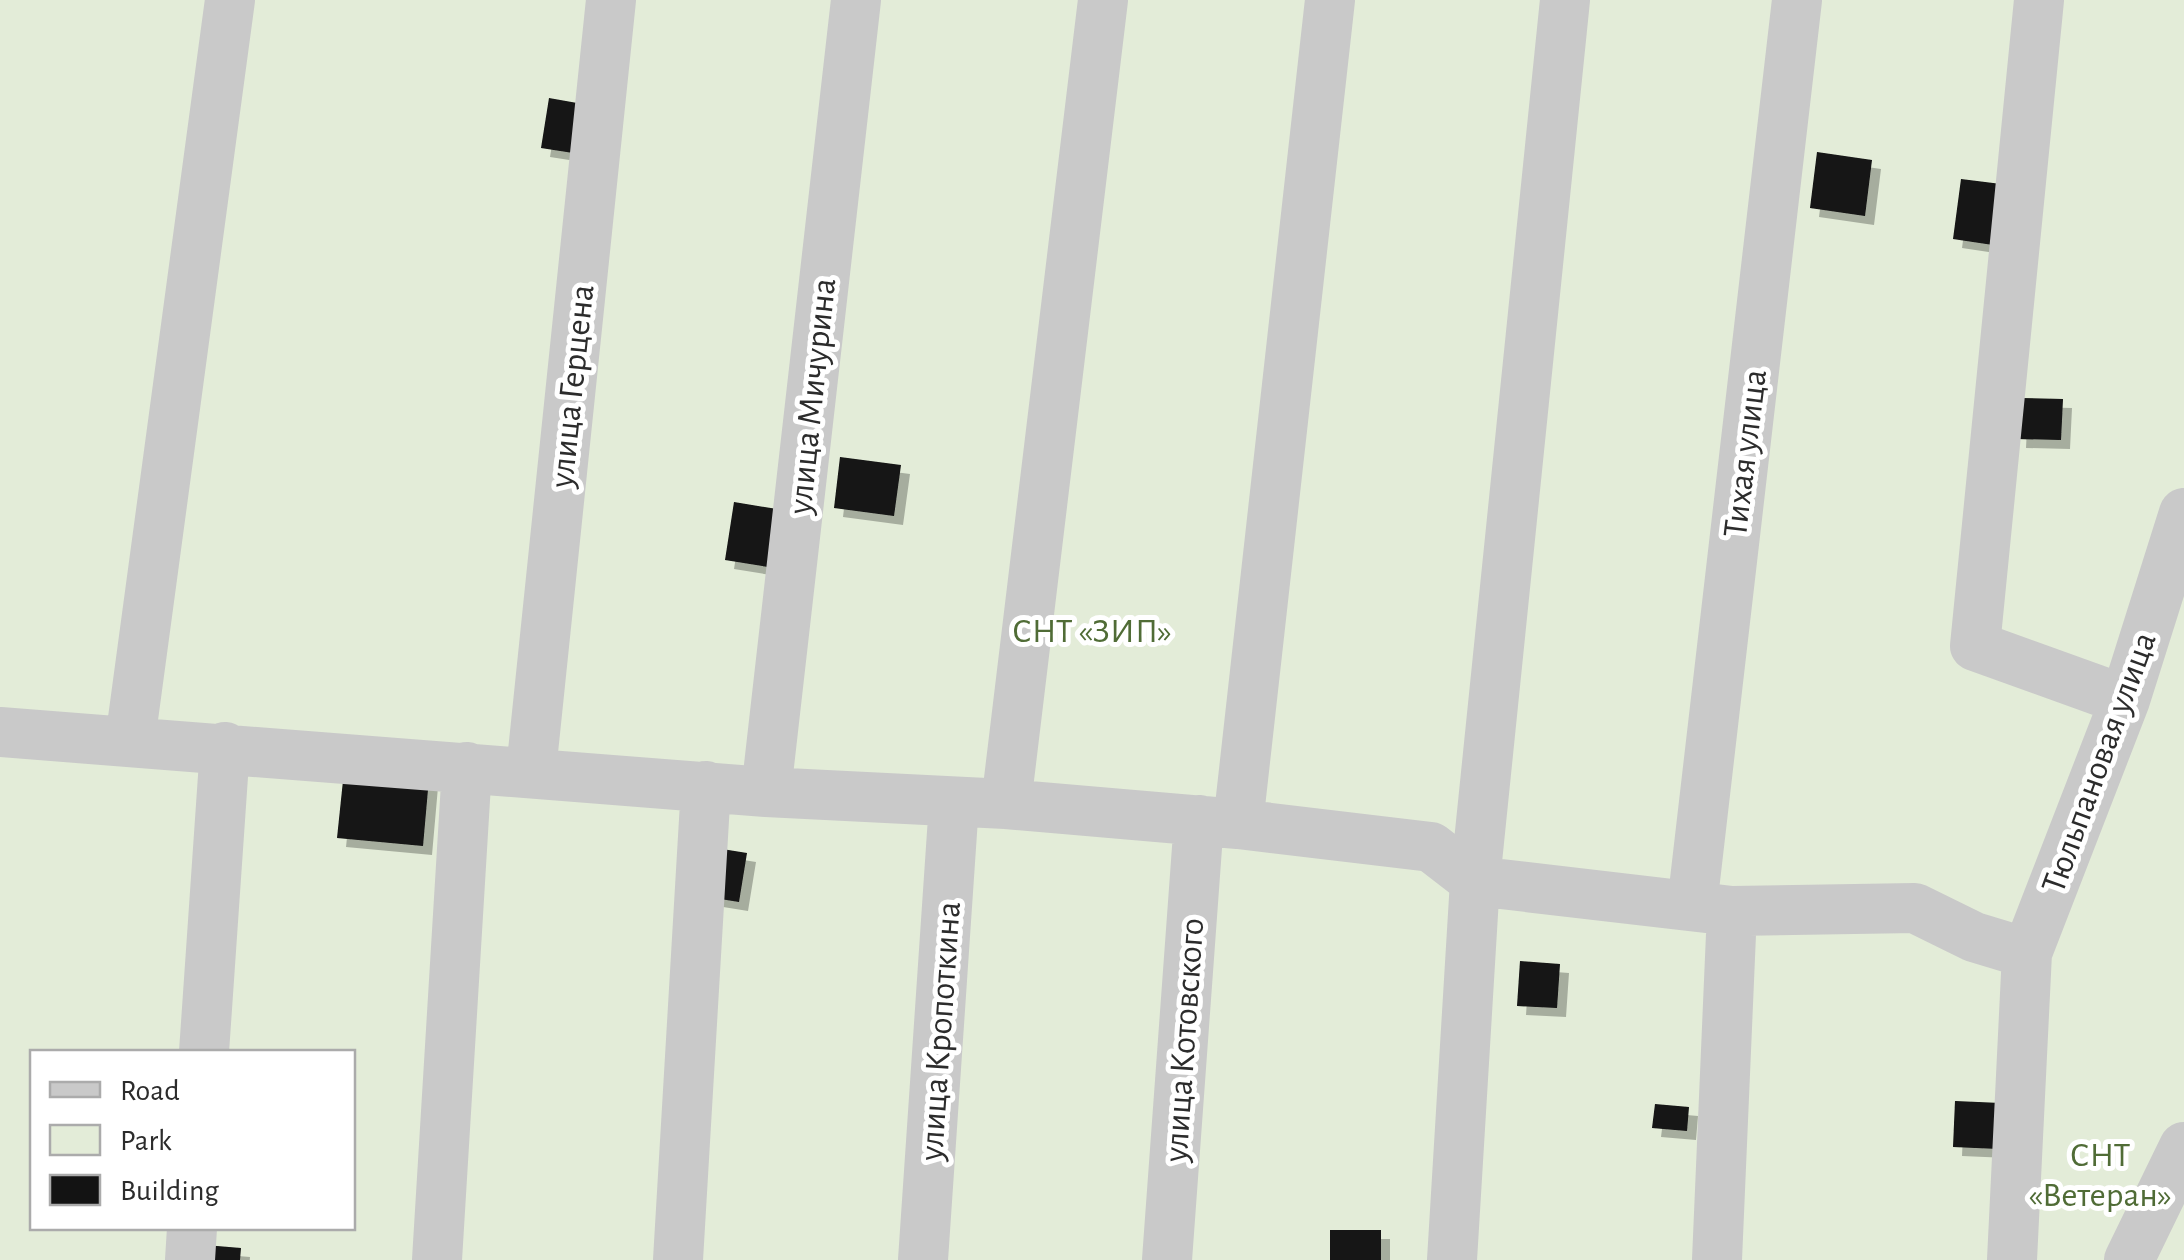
<svg xmlns="http://www.w3.org/2000/svg" width="2184" height="1260" font-family="'Alegreya Sans',sans-serif">
  <style>
    .green { fill: #e3ecd8; fill-rule: evenodd }
    .building { fill: #131313; filter: url(#shadow) }
    .lines { fill: none; stroke-linecap: round; stroke-linejoin: round }
    .minor { stroke: #c9c9c9; stroke-width: 50 }
    .labels { text-anchor: middle; stroke-width: 10; stroke-linejoin: round; paint-order: stroke }
    .street-label { font-size: 35px; fill: #2c2c2c; stroke: #fff }
    .park-label { font-size: 35px; fill: #506c36; stroke: #fff }
  </style>
  <defs>
    <filter id="shadow"><feDropShadow dx="9" dy="9" stdDeviation="0" flood-color="#0004"/></filter>
  </defs>
  <rect width="100%" height="100%" fill="#fff"/>
  <path class="green" d="M0,0H2184V1260H0ZM32,1052H352V1228H32Z"/>
  <path class="building" d="M549,98L594,106L586,155L541,148Z
    M1817,152L1872,160L1865,216L1810,208Z
    M1961,179L2001,184L1993,245L1953,239Z
    M2019,398L2063,399L2061,440L2017,439Z
    M840,457L901,465L894,516L834,508Z
    M734,502L777,509L768,567L725,560Z
    M344,771L429,778L423,846L337,838Z
    M716,848L747,853L739,902L708,897Z
    M1520,961L1560,964L1557,1008L1517,1006Z
    M1955,1101L2001,1103L1999,1149L1953,1147Z
    M1655,1104L1689,1107L1687,1131L1652,1128Z
    M1330,1230H1381V1260H1330Z
    M205,1245L241,1248L240,1260H204Z"/>
  <g class="lines">
    <path class="minor" d="M2039,0L1975,646L2125,700
      M0,732L766,792L1006,804L1238,824L1431,847L1475,881L1732,911L1915,908L1974,937L2027,953
      M130,741L230,0
      M531,771L611,0
      M766,792L856,0
      M1006,804L1103,0
      M1238,824L1330,0
      M1692,906L1797,0
      M204,1052L225,747
      M190,1260L192,1228
      M437,1260L467,767
      M678,1260L706,786
      M923,1260L954,803
      M1167,1260L1199,820
      M1452,1260L1475,881L1565,0
      M1717,1260L1732,911
      M2012,1260L2027,953L2125,700L2184,513
      M2129,1260L2184,1147"/>
  </g>
  <g class="labels">
    <g class="street-label">
      <text transform="translate(571 386) rotate(-84)" y="12">улица Герцена</text>
      <text transform="translate(811 396) rotate(-84)" y="12">улица Мичурина</text>
      <text transform="translate(1744 453) rotate(-83)" y="12">Тихая улица</text>
      <text transform="translate(2098 762) rotate(-70)" y="12">Тюльпановая улица</text>
      <text transform="translate(939 1031) rotate(-86)" y="12">улица Кропоткина</text>
      <text transform="translate(1183 1040) rotate(-86)" y="12">улица Котовского</text>
    </g>
    <g class="park-label">
      <text x="1092" y="642">СНТ «ЗИП»</text>
      <text x="2100" y="1166">СНТ<tspan x="2100" dy="40">«Ветеран»</tspan></text>
    </g>
  </g>
  <rect x="30" y="1050" width="325" height="180" fill="#ffffff" stroke="#ababab" stroke-width="2.5"/>
  <rect x="50" y="1082" width="50" height="15" fill="#c9c9c9" stroke="#ababab" stroke-width="2.5"/>
  <text x="120" y="1100" font-size="30" fill="#2c2c2c">Road</text>
  <rect x="50" y="1125" width="50" height="30" fill="#e3ecd8" stroke="#ababab" stroke-width="2.5"/>
  <text x="120" y="1150" font-size="30" fill="#2c2c2c">Park</text>
  <rect x="50" y="1175" width="50" height="30" fill="#131313" stroke="#ababab" stroke-width="2.5"/>
  <text x="120" y="1200" font-size="30" fill="#2c2c2c">Building</text>
</svg>
